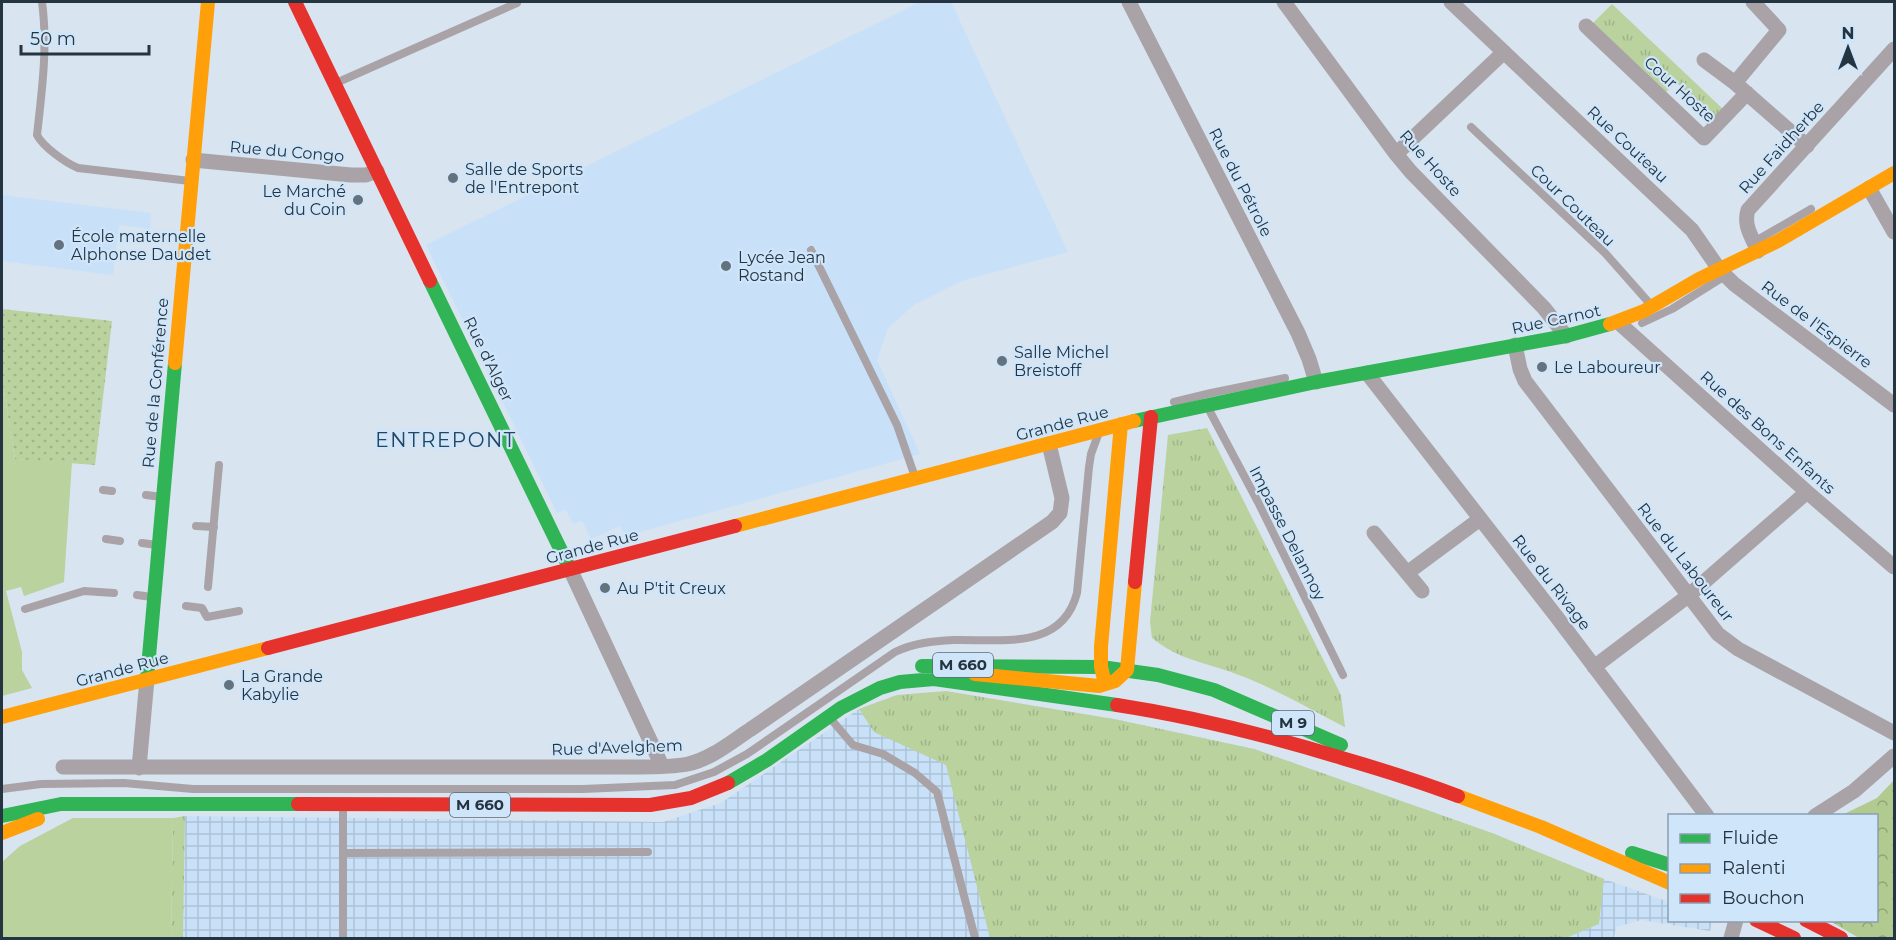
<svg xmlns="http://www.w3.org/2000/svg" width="1896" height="940" font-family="Montserrat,sans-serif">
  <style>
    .built { fill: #c8e1f8 }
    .industrial { fill: url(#industrial-grid) }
    .grass { fill: url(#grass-tufts) }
    .forest { fill: url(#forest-crowns) }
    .park { fill: #b9d29e }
    .garden { fill: url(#garden-dots) }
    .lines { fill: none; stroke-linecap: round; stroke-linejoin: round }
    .lane { stroke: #a9a3a7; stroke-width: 8 }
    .street { stroke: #a9a3a7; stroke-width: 15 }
    .fast { stroke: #30b455; stroke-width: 14 }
    .slow { stroke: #ff9f0a; stroke-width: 14 }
    .jam { stroke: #e5322d; stroke-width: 14 }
    .poi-dot { fill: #64727e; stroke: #cee5fa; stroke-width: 2 }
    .labels { text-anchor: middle; stroke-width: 4.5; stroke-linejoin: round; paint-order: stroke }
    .shield { fill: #cee5fa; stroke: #586978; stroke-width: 1.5 }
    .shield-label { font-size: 15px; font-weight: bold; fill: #253441 }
    .street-label { font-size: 16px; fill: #253441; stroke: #cee5fa }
    .poi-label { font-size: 16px; fill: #253441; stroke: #cee5fa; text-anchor: start }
    .quarter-label { font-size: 20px; letter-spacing: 1.5px; fill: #234562; stroke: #cee5fa }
  </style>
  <defs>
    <pattern id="industrial-grid" width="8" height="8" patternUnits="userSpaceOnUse" patternTransform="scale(1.5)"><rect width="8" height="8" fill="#c8e1f8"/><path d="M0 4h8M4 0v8" fill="none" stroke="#acc2d6"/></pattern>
    <pattern id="grass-tufts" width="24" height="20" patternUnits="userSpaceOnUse" patternTransform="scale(1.5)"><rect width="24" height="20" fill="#b9d29e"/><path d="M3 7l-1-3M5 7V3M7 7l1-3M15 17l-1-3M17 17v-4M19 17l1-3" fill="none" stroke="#9fb589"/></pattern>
    <pattern id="forest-crowns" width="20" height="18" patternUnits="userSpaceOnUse" patternTransform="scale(1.5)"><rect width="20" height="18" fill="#b0ca8f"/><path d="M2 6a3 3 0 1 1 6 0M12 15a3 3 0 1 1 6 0" fill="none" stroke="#8fa576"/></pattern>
    <pattern id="garden-dots" width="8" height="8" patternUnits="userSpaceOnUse" patternTransform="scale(1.5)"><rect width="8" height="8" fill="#b9d29e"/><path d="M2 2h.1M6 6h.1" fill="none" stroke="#9fb589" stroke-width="1.8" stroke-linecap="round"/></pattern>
  </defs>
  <rect width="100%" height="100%" fill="#d8e4f0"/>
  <path class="built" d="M920,2H951L1068,252L961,281L914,305L888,328L877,360L920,454L626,536L620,526L591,539L582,521L573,524L566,510L557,513L426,245Z
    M2,195L151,213L150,229L119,225L113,275L2,261Z"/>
  <path class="industrial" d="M897,695L1114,719L1254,749L1492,833L1604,879L1669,902L1670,920L1712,921L1710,931L1641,920L1616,927L1614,938H183L185,816L663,822L721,803L859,709Z"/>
  <path class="grass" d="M1612,4L1724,110L1715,119L1676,82L1666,92L1593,23Z
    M1207,428L1341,695L1345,727C1311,710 1273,687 1236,674C1205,662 1179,660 1152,638L1150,622L1168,435Z
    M946,691L1114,719L1254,749L1492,833L1604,879L1599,924L1566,938H990L946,765L874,732L859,709L897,695Z
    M185,816L183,938H171L173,818Z"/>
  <path class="forest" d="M1894,780V938H1859L1830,921L1876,920V816L1842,815L1877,798Z"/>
  <path class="park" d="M2,379L15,459L72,462L64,582L24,596L21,587L6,591L22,652V670L32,688L2,696Z
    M73,818H173L171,938H2V862L20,846Z"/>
  <path class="garden" d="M2,309L112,321L95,465L15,459L2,379Z"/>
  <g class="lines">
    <path class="lane" d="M42,2C48,46 42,90 37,135C43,147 66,163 78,168L190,181
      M336,83L517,3
      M1471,127L1606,254L1651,305
      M1759,239L1811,209
      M811,250L897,425L915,477
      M1642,323L1672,309L1720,279
      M1174,402L1211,393L1285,378
      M1207,406L1258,502L1343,675
      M103,490L112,491
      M146,495L162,497
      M196,526L214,527
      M106,539L120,541
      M142,543L157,545
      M208,587L219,465
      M137,595L152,597
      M186,606L202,608L207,617L239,611
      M25,609L84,591L114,593
      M830,718L853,745L883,754L915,773L937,792L975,938
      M2,789L41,784L124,783L193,789H583L675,785L714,772L747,754L895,652C914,643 933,641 954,640C1001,639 1062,651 1077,593L1089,467L1091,454L1098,435
      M343,806V938
      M343,853L648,852"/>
    <path class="street" d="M1129,2L1298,333L1309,359L1316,382
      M1284,2L1396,154L1411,172L1544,308L1566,336
      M1451,2L1692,230L1719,269L1734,284L1894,405
      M1586,26L1704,138L1747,93
      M1704,60L1735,83L1807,146
      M1735,83L1779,30L1753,2
      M1396,154L1504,52
      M193,160L351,175H366L377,171
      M1869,188L1894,232
      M1758,251C1752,237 1743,225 1748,210L1894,49
      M1618,322L1807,492L1894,567
      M1515,345L1520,369L1525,381L1718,634L1738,649L1894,733
      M1367,373L1556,616L1707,816
      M1374,533L1422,591
      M570,569L662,766
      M1407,573L1480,519
      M1594,667L1688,596L1807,492
      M63,767H639C655,767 672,767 688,764C711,759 731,742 751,729L1052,522L1060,513L1062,498L1049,444
      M139,768L147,679
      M1815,816L1854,791L1894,756
      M1731,938L1736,920"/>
    <path class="fast" d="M430,281L570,569
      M1134,421L1316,382L1566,336L1610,324
      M922,666L1101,667L1158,675L1214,690L1341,745
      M147,679L175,363
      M728,783L767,760L841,708L880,688L900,682L934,679L1117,705
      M2,816L61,804H298
      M1632,853L1670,865"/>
    <path class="slow" d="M1610,324L1644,311L1699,279L1778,241L1894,173
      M175,363L208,2
      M735,526L1134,421
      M975,674L1099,686L1115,681L1127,670L1135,582
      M1105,683L1101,667V647L1121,424
      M2,717L268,648
      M1458,796L1541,827L1670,883
      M2,833L38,819"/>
    <path class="jam" d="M295,2L430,281
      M1135,582L1151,417
      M268,648L735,526
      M1117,705C1195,717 1270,736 1345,759C1383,770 1421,782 1458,796
      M298,804L650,805L691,798L728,783
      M1756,920L1794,938
      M1806,920L1841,938"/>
  </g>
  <g class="poi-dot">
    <circle cx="453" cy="178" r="6"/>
    <circle cx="358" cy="200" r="6"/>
    <circle cx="59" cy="245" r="6"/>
    <circle cx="726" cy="266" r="6"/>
    <circle cx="1002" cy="361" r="6"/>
    <circle cx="1542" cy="367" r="6"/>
    <circle cx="605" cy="588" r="6"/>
    <circle cx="229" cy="685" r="6"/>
  </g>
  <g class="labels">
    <g class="shield">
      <rect x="933" y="653" width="60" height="24" rx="4.5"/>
      <rect x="1272" y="711" width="42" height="24" rx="4.5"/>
      <rect x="450" y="793" width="60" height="24" rx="4.5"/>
    </g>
    <g class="shield-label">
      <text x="963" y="670">M 660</text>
      <text x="1293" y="728">M 9</text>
      <text x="480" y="810">M 660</text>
    </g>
    <g class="street-label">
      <text transform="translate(1680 89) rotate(42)" y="6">Cour Hoste</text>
      <text transform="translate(1628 144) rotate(43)" y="6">Rue Couteau</text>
      <text transform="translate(1781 147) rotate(-48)" y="6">Rue Faidherbe</text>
      <text transform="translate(287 151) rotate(5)" y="6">Rue du Congo</text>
      <text transform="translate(1431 163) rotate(48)" y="6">Rue Hoste</text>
      <text transform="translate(1241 182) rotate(63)" y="6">Rue du Pétrole</text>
      <text transform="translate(1573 205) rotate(44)" y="6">Cour Couteau</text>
      <text transform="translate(1556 319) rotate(-12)" y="6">Rue Carnot</text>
      <text transform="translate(1817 324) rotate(37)" y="6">Rue de l'Espierre</text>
      <text transform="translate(489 359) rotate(64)" y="6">Rue d'Alger</text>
      <text transform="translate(155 383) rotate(-85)" y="6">Rue de la Conférence</text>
      <text transform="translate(1062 423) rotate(-15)" y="6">Grande Rue</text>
      <text transform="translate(1768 432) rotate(42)" y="6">Rue des Bons Enfants</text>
      <text transform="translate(1288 533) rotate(63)" y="6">Impasse Delannoy</text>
      <text transform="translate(592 546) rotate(-15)" y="6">Grande Rue</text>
      <text transform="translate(1686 562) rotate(52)" y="6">Rue du Laboureur</text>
      <text transform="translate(1552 582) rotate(52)" y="6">Rue du Rivage</text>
      <text transform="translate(122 669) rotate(-15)" y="6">Grande Rue</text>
      <text transform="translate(617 747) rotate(-2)" y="6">Rue d'Avelghem</text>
    </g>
    <g class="poi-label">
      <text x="465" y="175">Salle de Sports<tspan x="465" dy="18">de l'Entrepont</tspan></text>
      <text x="346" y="197" text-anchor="end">Le Marché<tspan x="346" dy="18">du Coin</tspan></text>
      <text x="71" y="242">École maternelle<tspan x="71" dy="18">Alphonse Daudet</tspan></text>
      <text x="738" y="263">Lycée Jean<tspan x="738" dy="18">Rostand</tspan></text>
      <text x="1014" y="358">Salle Michel<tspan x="1014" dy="18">Breistoff</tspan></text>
      <text x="1554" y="373">Le Laboureur</text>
      <text x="617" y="594">Au P'tit Creux</text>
      <text x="241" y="682">La Grande<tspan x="241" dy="18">Kabylie</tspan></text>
    </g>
    <g class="quarter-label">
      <text x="446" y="447">ENTREPONT</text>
    </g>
  </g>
  <rect width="1896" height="940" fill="none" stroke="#253441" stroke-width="6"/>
  <rect x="1668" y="814" width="210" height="108" fill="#cee5fa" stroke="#8a9eb0" stroke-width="1.5"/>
  <rect x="1680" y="834" width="30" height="9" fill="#30b455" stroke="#8a9eb0" stroke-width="1.5"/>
  <text x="1722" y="844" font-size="18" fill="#253441">Fluide</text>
  <rect x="1680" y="864" width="30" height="9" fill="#ff9f0a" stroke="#8a9eb0" stroke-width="1.5"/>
  <text x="1722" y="874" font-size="18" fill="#253441">Ralenti</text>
  <rect x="1680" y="894" width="30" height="9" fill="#e5322d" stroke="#8a9eb0" stroke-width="1.5"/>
  <text x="1722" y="904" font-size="18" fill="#253441">Bouchon</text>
  <g transform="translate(1848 48)" stroke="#cee5fa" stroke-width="4.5" paint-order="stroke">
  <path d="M0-4.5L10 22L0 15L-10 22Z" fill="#253441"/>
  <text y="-9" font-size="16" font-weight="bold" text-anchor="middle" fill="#253441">N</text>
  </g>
  <path d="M21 45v9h128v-9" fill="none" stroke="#253441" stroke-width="3"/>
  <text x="30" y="45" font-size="18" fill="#253441" stroke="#cee5fa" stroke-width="4.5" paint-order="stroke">50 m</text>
</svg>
